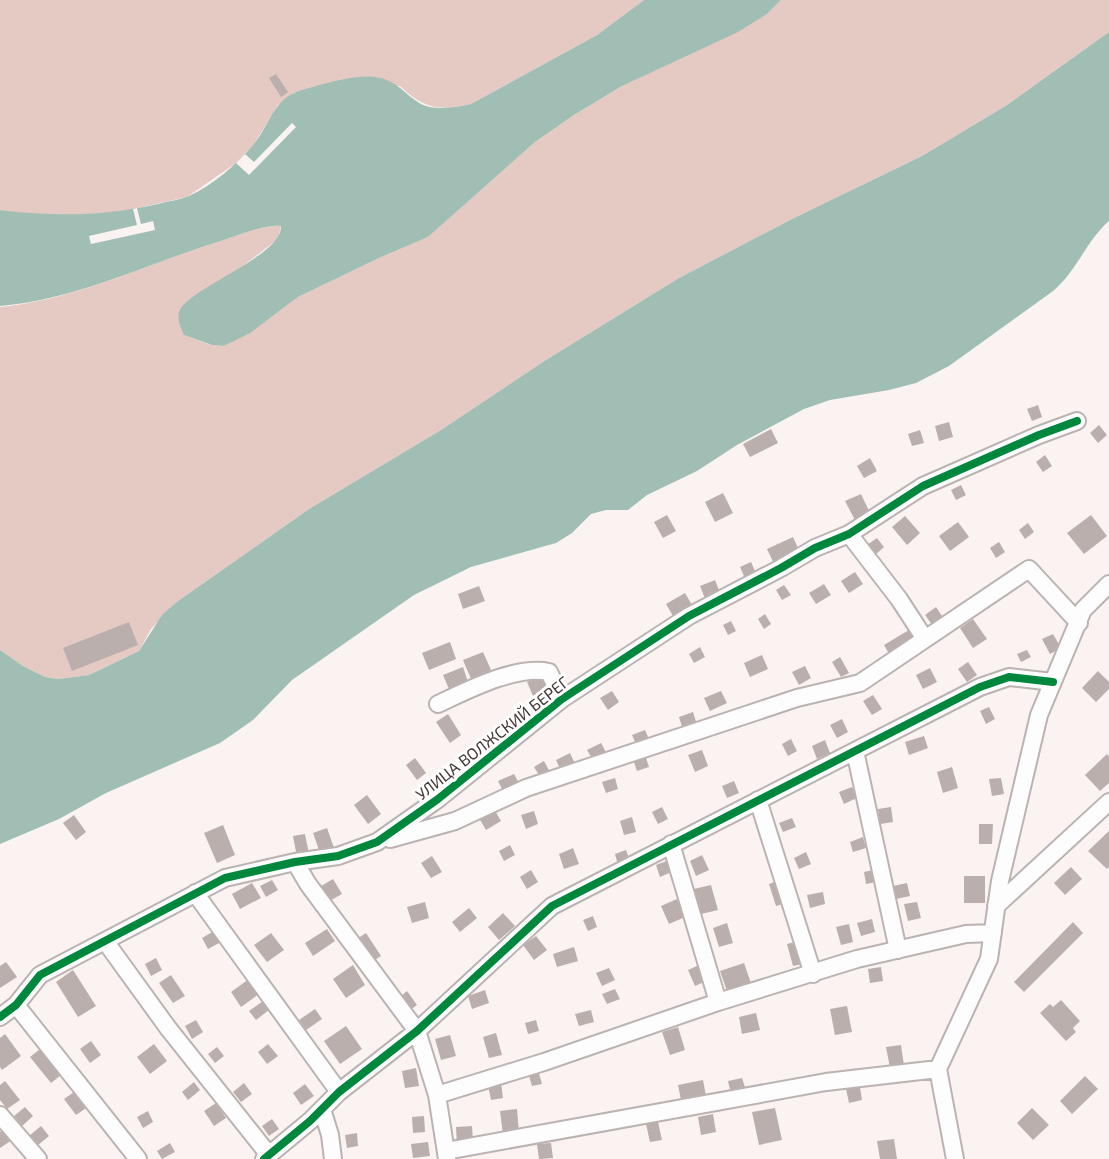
<svg xmlns="http://www.w3.org/2000/svg" width="1109" height="1159" font-family="'Exo 2',sans-serif">
  <style>
    .forest { fill: #e5c9c3 }
    .water { fill: #a1beb4 }
    .pier { fill: #faf3f2 }
    .building { fill: #baafac }
    .lines { fill: none; stroke-linecap: round; stroke-linejoin: round }
    .minor-casing { stroke: #bbb3b1; stroke-width: 20 }
    .minor { stroke: #fefdfd; stroke-width: 16 }
    .cycleway-casing { stroke: #fff; stroke-width: 11 }
    .cycleway { stroke: #00873e; stroke-width: 8 }
    .labels { text-anchor: middle; stroke-width: 6; stroke-linejoin: round; paint-order: stroke }
    .street-label { font-size: 16px; fill: #433835; stroke: #fff }
  </style>
  <rect width="100%" height="100%" fill="#faf3f2"/>
  <path class="forest" d="M0,0H644L597,35L471,104C439,111 424,109 400,86L314,88L293,93L278,105L254,144L236,163L187,197L120,212L72,215L28,214L0,210Z
    M781,0H1109V32L1007,105L922,156L792,219L679,278L546,360L441,430L309,509L178,601L151,629L139,651L89,675L58,679L45,677L23,666L0,650V307C76,300 151,262 224,240C239,235 266,224 281,226L278,239L231,275L194,297L184,335L211,345L223,346L270,318L298,297L379,258L428,237L535,142L574,115L622,86L767,14Z"/>
  <path class="water" d="M644,0H781L767,14L738,32L622,86L574,115L535,142L428,237L379,258L298,297L250,333L232,342L223,346L212,345L184,335C181,328 177,320 179,312C186,289 283,256 281,226C266,224 239,235 224,240C151,262 76,300 0,306V210C56,217 104,216 158,204C168,201 180,200 189,196C213,185 236,165 253,145C269,127 273,99 299,91C320,85 354,74 375,77C400,80 408,100 426,106C439,110 457,107 471,104L597,35Z
    M1109,32V221C1086,241 1077,271 1053,291L949,366L916,383L889,390L830,400L804,409L737,445L697,471L647,495L628,510H606L591,514L572,533L556,543L471,567L414,595L292,680L253,720L220,743L106,793L59,819L0,844V650L23,666L45,677L58,679L89,675L139,651L162,615L178,601L309,509L441,430L546,360L679,278L792,219L922,156L1007,105Z"/>
  <path class="pier" d="M292,123L296,127L249,175L236,163L245,154L254,162Z
    M137,208L141,224L153,221L155,230L91,244L89,236L137,225L133,209Z"/>
  <path class="building" d="M276,74L288,92L281,97L269,78Z
    M1038,405L1042,417L1032,421L1027,409Z
    M949,422L953,437L939,441L935,426Z
    M1099,425L1107,435L1098,443L1090,433Z
    M771,429L778,443L750,457L743,444Z
    M920,430L924,443L912,446L908,434Z
    M1045,455L1052,466L1043,472L1036,462Z
    M870,458L877,471L864,478L857,466Z
    M961,485L966,495L956,500L951,490Z
    M723,493L733,513L715,522L705,502Z
    M861,494L871,515L856,522L845,501Z
    M667,515L676,531L663,538L654,522Z
    M1091,515L1107,536L1084,554L1067,533Z
    M905,516L920,533L907,545L892,527Z
    M958,522L969,537L950,551L939,536Z
    M1028,523L1034,532L1025,539L1019,530Z
    M793,537L803,559L777,570L767,549Z
    M877,538L884,547L875,555L867,545Z
    M999,542L1005,552L996,558L990,548Z
    M751,562L758,578L747,583L740,567Z
    M855,572L863,584L849,593L841,581Z
    M715,580L721,595L706,601L700,586Z
    M824,584L831,595L816,604L809,593Z
    M784,585L791,595L782,600L776,590Z
    M479,586L485,601L463,609L458,594Z
    M685,593L695,610L676,621L666,604Z
    M936,607L944,619L933,626L925,615Z
    M765,614L771,624L764,629L758,619Z
    M973,619L987,639L973,648L960,628Z
    M731,621L736,631L728,635L723,625Z
    M129,622L138,645L72,671L63,648Z
    M914,627L921,640L891,657L884,645Z
    M1053,634L1061,648L1050,654L1042,639Z
    M450,642L456,659L429,670L422,653Z
    M700,647L705,657L694,663L689,654Z
    M1027,650L1031,657L1021,662L1017,654Z
    M483,652L491,670L471,679L463,660Z
    M762,655L768,669L750,677L744,663Z
    M840,657L849,673L841,677L832,662Z
    M968,662L977,675L967,682L958,669Z
    M805,666L811,678L799,685L792,672Z
    M463,667L468,682L449,689L443,675Z
    M930,668L937,682L923,689L916,675Z
    M1098,671L1109,682V689L1096,702L1082,688Z
    M546,675L551,689L533,696L527,682Z
    M612,691L619,702L608,710L600,698Z
    M721,691L727,703L710,711L704,698Z
    M873,695L882,709L872,715L863,701Z
    M989,707L995,719L986,724L980,711Z
    M693,712L697,725L683,730L679,717Z
    M448,714L461,735L450,743L436,722Z
    M842,719L848,732L837,738L830,725Z
    M645,730L649,739L636,744L632,735Z
    M924,736L928,748L909,755L905,742Z
    M791,739L797,751L788,756L782,744Z
    M825,740L830,753L817,759L812,746Z
    M601,743L607,754L594,762L587,750Z
    M702,750L708,766L695,772L688,755Z
    M570,753L576,766L562,773L556,760Z
    M1107,754L1109,756V783L1100,791L1085,775Z
    M415,758L426,773L417,780L406,765Z
    M646,758L649,767L637,771L634,762Z
    M544,761L551,774L542,780L534,767Z
    M952,767L958,788L943,793L937,772Z
    M514,774L520,785L504,793L498,781Z
    M615,778L618,789L606,793L602,782Z
    M1001,778L1004,794L992,796L989,779Z
    M734,781L739,793L727,798L722,786Z
    M852,787L857,798L844,804L839,792Z
    M367,795L381,814L368,824L354,805Z
    M662,807L668,819L658,824L652,812Z
    M891,807L893,822L880,824L878,809Z
    M494,809L501,821L486,830L479,818Z
    M534,811L538,824L526,829L521,815Z
    M74,815L86,832L76,840L63,823Z
    M632,817L636,832L624,835L620,821Z
    M792,818L796,827L783,832L779,823Z
    M979,824H993L992,844H979Z
    M223,825L235,855L217,863L204,833Z
    M327,828L334,848L320,853L313,833Z
    M1109,831V867L1107,869L1088,851Z
    M305,834L309,854L297,857L293,836Z
    M863,837L866,848L853,852L850,842Z
    M510,845L515,855L504,861L499,851Z
    M573,848L579,864L564,869L559,854Z
    M626,850L630,861L618,865L615,854Z
    M806,852L811,864L799,869L794,858Z
    M702,855L709,870L696,876L690,861Z
    M432,856L442,872L431,878L421,863Z
    M672,859L676,870L660,877L656,865Z
    M1071,867L1082,879L1065,895L1054,883Z
    M878,869L881,881L866,884L864,872Z
    M531,870L538,882L527,889L520,877Z
    M964,876H985V903H964Z
    M333,879L342,894L324,904L316,889Z
    M782,879L789,902L776,906L769,884Z
    M272,880L278,890L266,897L260,886Z
    M252,883L261,898L240,909L232,894Z
    M907,883L910,896L896,899L893,886Z
    M711,885L718,910L701,914L694,889Z
    M823,892L825,904L810,908L807,895Z
    M677,899L685,917L669,924L661,906Z
    M425,902L429,918L412,923L407,907Z
    M917,902L921,918L908,921L904,904Z
    M469,908L477,918L460,932L452,922Z
    M503,913L515,926L499,940L488,927Z
    M593,916L597,927L588,931L583,920Z
    M872,919L875,932L861,936L857,923Z
    M1073,922L1083,933L1024,992L1014,982Z
    M727,923L733,943L719,947L713,928Z
    M849,924L853,942L841,945L836,927Z
    M327,929L335,941L313,956L305,943Z
    M214,931L221,942L208,949L202,938Z
    M271,933L284,950L267,962L254,945Z
    M366,933L381,956L367,965L352,942Z
    M536,936L547,950L534,960L523,945Z
    M802,940L807,963L793,966L787,944Z
    M574,947L578,961L557,967L553,954Z
    M156,958L162,970L151,976L145,964Z
    M6,962L17,977L0,988V966Z
    M744,963L752,986L728,994L720,971Z
    M353,965L365,985L346,998L333,979Z
    M699,965L706,981L695,986L688,970Z
    M881,967L883,981L870,983L868,969Z
    M609,968L615,980L602,986L596,973Z
    M73,970L96,1006L78,1017L56,982Z
    M171,975L185,996L173,1003L159,983Z
    M249,979L259,994L241,1007L231,992Z
    M615,989L620,999L607,1004L602,994Z
    M485,990L489,1003L472,1009L468,996Z
    M407,991L417,1005L410,1010L400,997Z
    M1061,1000L1080,1021L1073,1028L1076,1032L1066,1041L1040,1013L1050,1004L1053,1007Z
    M263,1001L269,1010L256,1020L249,1011Z
    M847,1006L852,1032L835,1035L830,1009Z
    M315,1009L322,1019L306,1030L299,1020Z
    M591,1010L594,1022L579,1026L575,1014Z
    M756,1013L760,1030L742,1034L739,1017Z
    M196,1020L203,1032L192,1039L185,1026Z
    M536,1020L539,1031L528,1034L525,1023Z
    M346,1026L362,1049L340,1064L324,1041Z
    M678,1027L685,1050L670,1055L662,1032Z
    M496,1033L502,1055L489,1058L483,1037Z
    M5,1034L21,1056L2,1070L0,1067V1038Z
    M450,1035L456,1056L441,1060L435,1039Z
    M91,1041L101,1055L90,1063L80,1049Z
    M154,1044L167,1061L150,1074L137,1057Z
    M268,1044L278,1056L267,1064L258,1052Z
    M901,1045L904,1066L890,1068L886,1047Z
    M217,1047L224,1056L215,1063L208,1054Z
    M40,1049L61,1075L51,1083L30,1057Z
    M416,1068L419,1086L405,1088L402,1071Z
    M538,1070L542,1084L532,1086L528,1072Z
    M1085,1076L1098,1089L1072,1114L1060,1101Z
    M742,1078L746,1090L731,1094L728,1081Z
    M703,1080L707,1101L682,1105L678,1085Z
    M5,1081L20,1100L7,1109L0,1100V1085Z
    M194,1082L200,1090L188,1100L182,1092Z
    M244,1083L252,1094L241,1102L233,1092Z
    M501,1083L503,1098L491,1100L488,1085Z
    M305,1084L314,1096L301,1105L293,1093Z
    M860,1087L862,1100L849,1103L846,1089Z
    M77,1090L89,1106L76,1115L64,1099Z
    M216,1103L226,1118L214,1126L204,1111Z
    M25,1107L33,1116L22,1126L14,1116Z
    M775,1108L782,1140L759,1145L752,1112Z
    M1032,1108L1049,1125L1033,1140L1017,1123Z
    M517,1109L519,1133L503,1135L500,1111Z
    M148,1111L153,1122L143,1128L137,1117Z
    M713,1114L716,1132L701,1135L698,1117Z
    M424,1116L425,1132L413,1133L412,1117Z
    M272,1119L279,1129L269,1136L262,1126Z
    M658,1122L662,1140L650,1142L646,1124Z
    M41,1126L49,1136L37,1146L29,1136Z
    M472,1126L473,1142L457,1144L456,1127Z
    M4,1129L12,1140L0,1148V1132Z
    M357,1133L358,1146L347,1148L345,1135Z
    M894,1139L897,1159H880L877,1141Z
    M428,1142L430,1156L413,1158L411,1144Z
    M170,1143L175,1152L162,1159L157,1151Z
    M551,1143L553,1158L539,1159L537,1144Z"/>
  <g class="lines">
    <g class="minor-casing">
      <path id="minor" d="M849,534L899,599L925,639
        M438,704C468,690 516,665 549,672L562,699
        M855,751L898,950
        M758,800L813,974
        M390,839L455,821L526,788L797,698L860,683L1029,569L1079,623
        M671,844L718,1002
        M295,862L308,884L417,1031L437,1095L447,1159
        M195,893L339,1092
        M996,906L1109,802
        M105,941L168,1028L269,1155
        M16,1005L138,1159
        M0,1017L16,1005L40,975L225,878L295,862L338,856L377,842L438,799L562,699L689,616L781,568L815,548L849,534L923,486L1039,435L1077,421
        M437,1095L544,1062L718,1002L857,959L966,934L993,933
        M322,1109L330,1135L333,1159
        M0,1115L38,1159
        M446,1151L826,1082L938,1069
        M264,1159L310,1121L339,1092L417,1031L552,906L980,687L1009,677L1053,682
        M955,1159L938,1069L989,959L1000,881L1039,715L1083,610L1109,584"/>
    </g>
    <use href="#minor" class="minor"/>
    <g class="cycleway-casing">
      <path id="cycleway" d="M0,1017L16,1005L40,975L225,878L295,862L338,856L377,842L438,799L562,699L689,616L781,568L815,548L849,534L923,486L1039,435L1077,421
        M264,1159L310,1121L339,1092L417,1031L552,906L980,687L1009,677L1053,682"/>
    </g>
    <use href="#cycleway" class="cycleway"/>
  </g>
  <g class="labels">
    <g class="street-label">
      <text transform="translate(492 738) rotate(-38)" y="6">УЛИЦА ВОЛЖСКИЙ БЕРЕГ</text>
    </g>
  </g>
</svg>
